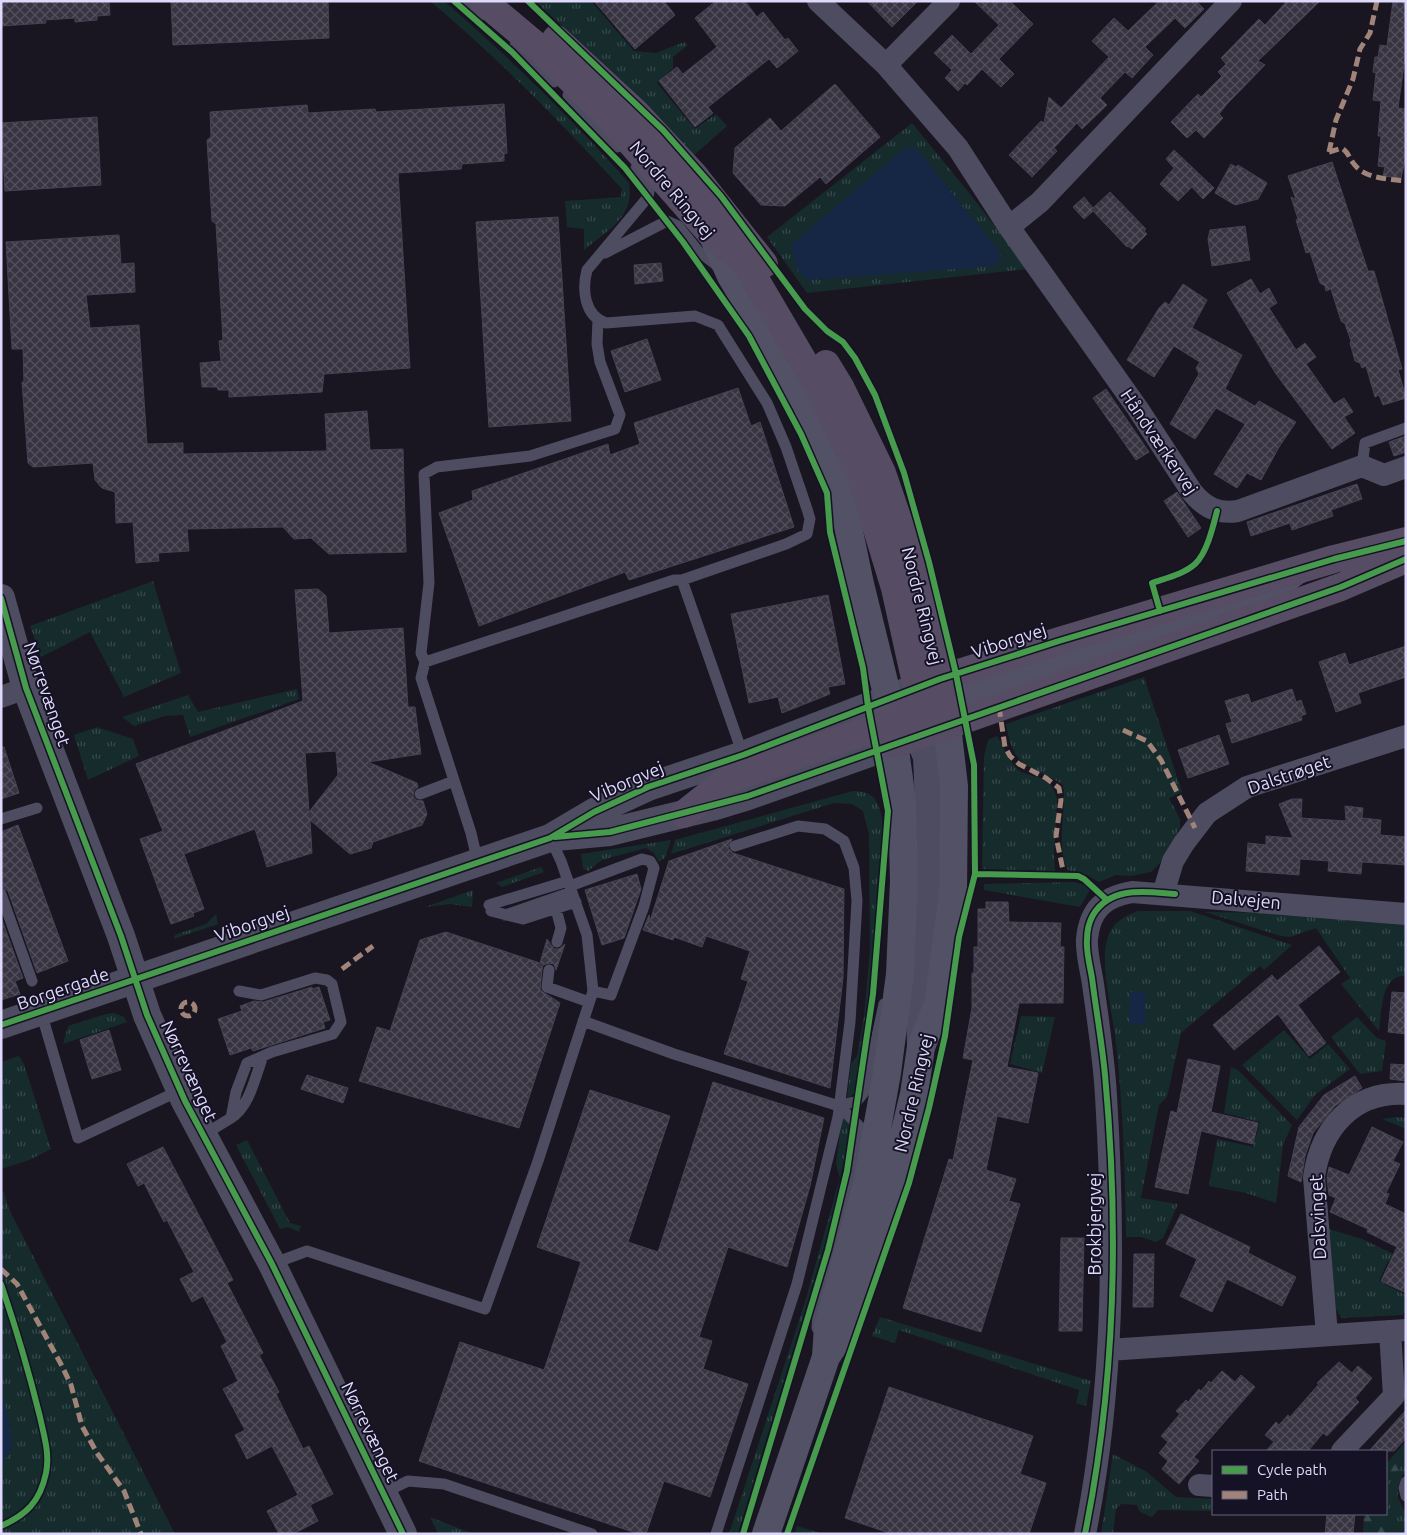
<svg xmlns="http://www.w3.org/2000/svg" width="1407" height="1535" font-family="Ubuntu,sans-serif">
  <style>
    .grass { fill: url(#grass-tufts) }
    .forest { fill: url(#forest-firs) }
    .water { fill: #162746 }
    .building { fill: url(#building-cross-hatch); stroke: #454254; fill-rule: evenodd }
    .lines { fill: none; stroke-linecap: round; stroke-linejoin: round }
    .service { stroke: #4e4c60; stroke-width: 11 }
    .minor { stroke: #4e4c60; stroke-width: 22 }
    .tertiary { stroke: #4e4c60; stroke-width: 28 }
    .secondary { stroke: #525166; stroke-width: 28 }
    .primary { stroke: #564d64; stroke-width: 28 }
    .quiet { stroke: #a18479; stroke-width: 5; stroke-dasharray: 10 5; stroke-linecap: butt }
    .cycleway-casing { stroke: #161225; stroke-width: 9 }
    .cycleway { stroke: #469c4c; stroke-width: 6 }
    .labels { text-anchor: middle; stroke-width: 4; stroke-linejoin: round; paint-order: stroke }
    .street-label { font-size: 18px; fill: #dfdafb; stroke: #161225 }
  </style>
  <defs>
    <pattern id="grass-tufts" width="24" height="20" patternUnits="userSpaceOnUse" patternTransform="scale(1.25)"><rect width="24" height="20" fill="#162b2c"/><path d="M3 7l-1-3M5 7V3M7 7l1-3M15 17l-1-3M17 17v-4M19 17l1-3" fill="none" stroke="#37494c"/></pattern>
    <pattern id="forest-firs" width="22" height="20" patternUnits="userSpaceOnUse" patternTransform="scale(1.25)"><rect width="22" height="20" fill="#162b2c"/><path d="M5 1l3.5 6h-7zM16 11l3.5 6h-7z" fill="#37494c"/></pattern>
    <pattern id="building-cross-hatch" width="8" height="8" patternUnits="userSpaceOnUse" patternTransform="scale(1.25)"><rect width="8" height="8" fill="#383442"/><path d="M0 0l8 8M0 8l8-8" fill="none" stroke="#54515e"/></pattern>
  </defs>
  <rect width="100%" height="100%" fill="#191621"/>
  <path class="grass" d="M430,1H444C510,58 571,118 629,183C635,218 607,230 584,250V229L567,227L565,201L621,197L622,189C561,122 499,59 430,1Z
    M535,1H591L634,51L656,53L684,42L688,45L673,57V68L657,83L695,129L716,114L727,126L694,155L638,96Z
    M912,123L966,189L1028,269L807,293L767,237Z
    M153,581L181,673L124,697L90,632L41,657L30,626Z
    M1144,677L1182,792L1169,798L1180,819V827L1161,862L1151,872L1131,876L1116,875L1099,882L1087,875L1068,870C1055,846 1067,811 1063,785C1050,775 1030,770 1021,761C1012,753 1008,736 1006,724Z
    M297,689L299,699L190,737L183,715L165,716L134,726L122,717L188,695L198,712Z
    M97,727L133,739L139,756L88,780L74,735Z
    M997,736C1003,745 1008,758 1015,767C1029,782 1050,769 1057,799L1054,855L1055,871L982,869L984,756L988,740Z
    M853,791C861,791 872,793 876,801C886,818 882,843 882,861C879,940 867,1016 855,1093L847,1098L851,1064L857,1056L864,1016L870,950L869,834L863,811L852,804L834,803L671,854L675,840Z
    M671,840L665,858L659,862L654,853L646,848L602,860L588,871L583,869L581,854Z
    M541,867L544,872L502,887L496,883Z
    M1074,882L1085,885L1090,890L1080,907L984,890V884Z
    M473,890L472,907L450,904L425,907Z
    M1138,911H1190L1292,945L1264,970L1260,966L1181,1033L1167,1097L1159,1105L1141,1198L1178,1204L1163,1238L1156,1242L1141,1237H1126C1125,1170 1123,1102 1115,1035C1112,1012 1100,962 1107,940C1112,923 1122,917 1138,911Z
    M1205,912L1267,913L1406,923V976C1380,974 1382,1013 1379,1031L1341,984L1350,978L1316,928L1290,937L1281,936Z
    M216,914L218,924L174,939L175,935L206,924Z
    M114,1013L124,1017L127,1022L63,1044L68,1026L106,1014Z
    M1021,1016L1055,1017L1042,1073L1010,1064Z
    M1357,1017L1377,1038L1386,1041L1382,1071L1360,1074L1331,1037Z
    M1284,1030L1310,1059L1328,1044L1350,1069L1315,1095L1297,1120L1242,1065Z
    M19,1056L24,1064L51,1149L29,1160L1,1169V1062Z
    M1231,1067L1238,1070L1292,1125L1283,1145L1276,1203L1246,1193L1209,1186L1217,1139L1253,1147L1260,1122L1224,1113Z
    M842,1117L849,1123L850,1129L831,1224L739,1530L738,1534H729L804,1305L840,1178L836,1164Z
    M1397,1117L1406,1118V1129L1382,1119Z
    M247,1140L290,1223L301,1226L299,1232L288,1227L280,1229L236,1145Z
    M4,1192L9,1209L175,1534H1V1193Z
    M1329,1229L1362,1239L1406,1260V1269L1388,1261L1379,1281L1406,1295V1309L1403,1315L1342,1318L1336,1309Z
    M880,1317L1091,1381L1086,1406L1076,1403L1079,1390L899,1330L895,1343L872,1336Z
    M1113,1454L1147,1472L1176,1497L1213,1499V1511L1158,1510L1152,1517L1140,1512L1137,1505L1121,1504L1116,1509L1113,1534H1101Z
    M1406,1460V1468L1398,1486V1498L1406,1514V1534H1399L1383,1514H1386V1484Z
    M430,1517L474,1534H438Z
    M797,1526L823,1534H795Z"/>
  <path class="forest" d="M1406,1441V1460L1386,1484V1464Z
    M1364,1514H1383L1399,1534H1363Z"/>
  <path class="water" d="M905,148H916L1000,253V260L994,266L809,280C795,272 793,259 792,244Z
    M1130,992H1145V1024H1129Z
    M1,1397L5,1403L13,1446L1,1467Z"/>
  <path class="building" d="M1,1H109L110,15L97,16V20L75,22V18L45,20L46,23L1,26Z
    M171,1H328L329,38L173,45Z
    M594,1H664L675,15L635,49Z
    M716,1H745L757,17L763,12L785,40L788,38L798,51L777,68L769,59L708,107L713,113L695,127L659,81L677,67L683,74L717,47L695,18Z
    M867,1H918L892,27Z
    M974,1H1010L1033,24L999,59L1014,74L1001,87L982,69L967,85L965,83L958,91L945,78L952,70L934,53L952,35L971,54L999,25Z
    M1159,1H1196L1204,9L1185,28L1175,18L1145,47L1153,55L1132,78L1125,72L1100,98L1107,105L1082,129L1077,123L1054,148L1057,151L1032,177L1009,155L1041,121L1044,123L1049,97L1061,108L1109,57L1092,41L1114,18L1128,31Z
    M1287,1H1320L1258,61L1265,65L1228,103L1219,114L1223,118L1204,138L1196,130L1187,138L1171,122L1198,94L1201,97L1222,76L1218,72L1226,64L1221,58L1259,19L1265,25Z
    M1393,1H1406V50L1398,108L1406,109V155L1401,178L1383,176L1385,167L1378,166L1381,136H1378L1381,101L1373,100L1376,73L1373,72L1375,57H1378L1380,45L1387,46Z
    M835,84L880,137L826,184L820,177L785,206L761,205L733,173L735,148L770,118L781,131Z
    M504,104L507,153L504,154V161L462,164L461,169L398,173L410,368L324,374L322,392L229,397V390H218L217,387H202L200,363L221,361L219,341L223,340L216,224L212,221L207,140L211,137L210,112L307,105L308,113L375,109L376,112Z
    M97,117L101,185L5,191L1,123Z
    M1174,150L1214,188L1203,199L1192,187L1178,201L1160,184L1174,168L1166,159Z
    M1332,162L1368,271H1374L1402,369L1398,370L1406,398L1383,405L1379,395L1375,397L1366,366L1362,368L1360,363L1355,361L1350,343L1351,341L1345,324L1341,321L1331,289L1326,291L1325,286L1320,283L1310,252L1306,253L1296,220L1298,219L1291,197L1296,200L1288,176Z
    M1231,164L1236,167L1238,165L1267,183L1258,199L1235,205L1215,193Z
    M1110,192L1146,229L1144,231L1147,234L1132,249L1128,246L1127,247L1093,211L1084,219L1073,207L1084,197L1093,208Z
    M558,217L571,421L489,427L476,222Z
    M1245,226L1250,260L1212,266L1208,239L1210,230Z
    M119,235L121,264L134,263L135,292L86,295L90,328L139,325L147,444L183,443V454L327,451L325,414L367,411L370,450L403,449L406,552L329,554L311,538L294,539L283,527L187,529L189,551L158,553L159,561L136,563L133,522L116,523L115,492L102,488L95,480L93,463L33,467L28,463L22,382H24L23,349H12L6,242Z
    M661,263L663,281L635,284L634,265Z
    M1251,279L1260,294L1269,288L1277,303L1269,308L1296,350L1305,343L1316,357L1306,364L1334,404L1344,398L1353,412L1344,417L1355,433L1332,449L1276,374L1227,293Z
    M1183,284L1207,300L1192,328L1242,355L1225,389L1255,406L1259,401L1296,422L1279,447L1261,480L1247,473L1237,488L1214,474L1245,424L1216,408L1195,439L1170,424L1199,374L1196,368L1200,362L1174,346L1154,377L1127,360L1159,308L1165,302L1169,305Z
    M647,339L661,380L625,392L611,351Z
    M738,388L751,426L760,422L794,527L629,580L625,572L479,626L439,513L473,500L472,491L608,444L610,455L640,444L634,423Z
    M1106,389L1149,452L1136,460L1093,398Z
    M1406,436V452L1394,456L1389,442Z
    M1357,484L1362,499L1331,510L1333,516L1292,530L1290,523L1251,536L1247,522Z
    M1177,492L1201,528L1188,537L1164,501Z
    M318,589L326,596L329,633L403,628L408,707H415L421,754L368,762L417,783L418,787L414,790L413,796L416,800L423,801L427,814L422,825L373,842L371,848L350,854L310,820L312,853L267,867L255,829L184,854L204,909L193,913L194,916L171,924L140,839L163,831L136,764L303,701L295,590ZM336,751L338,775L309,812L305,753Z
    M828,595L845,684L828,687L830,694L782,713L778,697L749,703L731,614Z
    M1406,646V677L1358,693L1361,703L1336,712L1319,662L1345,653L1349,665Z
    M1292,689L1296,702L1301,700L1306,714L1301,716L1302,720L1232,743L1226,724L1232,722L1225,701L1248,694L1251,703Z
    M1219,735L1229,764L1188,778L1178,750Z
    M1,747H4L19,793L1,799Z
    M1292,799H1302L1301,818L1346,821L1345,806L1363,808L1362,818L1381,820L1380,835L1406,837V865L1362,862L1361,874L1328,871L1329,861L1300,859L1299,875L1246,871L1248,843L1266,845V836L1293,838L1279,804Z
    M18,825L68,961L37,973L8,891L1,887V832Z
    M732,839L728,848L733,853L844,889L843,978L830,1088L724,1054L748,981L741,979L750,951L706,936L702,947L674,937L673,940L643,930L649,915L650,921L669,861Z
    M637,874L641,889L624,938L602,945L585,890Z
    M986,902H1008L1009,922L1061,923L1060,947H1064L1063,1003H1019L1007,1067L1038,1073L1028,1123L997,1116L986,1170L1016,1179L1009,1201L1020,1204L981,1332L903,1308L949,1159L953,1160L973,1060L963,1058L972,1008V973H974V947H978V909H986Z
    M1,917L23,978L15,981L20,994L1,1000Z
    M446,932L540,963L547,939L554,949H559L565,944L556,970L554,964L549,963L543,965L542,969L540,990L560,1003L519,1128L359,1081L377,1027L390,1031L420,940Z
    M1319,946L1340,972L1298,1005L1326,1043L1309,1056L1278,1014L1234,1050L1213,1025L1272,975L1277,981Z
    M312,987V989L319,987L330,1020L323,1022L325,1028L253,1051L251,1048L230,1055L218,1019L242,1011L240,1006L254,1001L263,1002Z
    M1392,992L1406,993V1034L1388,1032Z
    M109,1030L121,1070L92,1079L80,1040Z
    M1188,1059L1220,1066L1211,1112L1258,1123L1253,1144L1201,1131L1188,1194L1155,1187L1171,1111L1177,1113Z
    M1391,1064L1406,1065V1081L1390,1079Z
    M307,1075L348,1088L343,1103L301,1089Z
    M1355,1076L1362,1088L1335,1106L1313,1133L1305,1156L1301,1182L1288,1176L1299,1127L1324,1095Z
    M713,1082L824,1118L810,1186L787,1267L728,1247L699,1337L712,1341L703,1369L748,1384L710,1497L664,1481L646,1534H639L419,1461L460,1342L544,1370L581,1262L537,1247L590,1090L670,1116L628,1242L658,1252Z
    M1372,1127L1403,1142L1393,1161L1400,1164L1386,1193L1389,1194L1385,1204L1406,1214V1293L1381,1281L1397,1247L1367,1232L1368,1229L1330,1212L1336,1198L1329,1195L1327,1178L1329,1167L1349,1175Z
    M163,1147L233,1280L227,1283L263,1353L259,1355L279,1392L276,1394L303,1449L309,1446L333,1494L310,1505L318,1521L293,1534H279L267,1511L298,1495L272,1446L247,1459L235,1435L245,1430L223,1389L238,1381L221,1346L227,1342L203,1296L192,1302L180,1279L194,1272L167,1220L164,1222L144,1183L138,1186L127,1164Z
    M1181,1214L1250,1247L1248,1253L1296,1277L1282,1306L1227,1279L1212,1312L1180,1296L1197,1259L1166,1244Z
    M1061,1238H1084L1082,1331H1059Z
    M1134,1254H1154L1153,1307H1133Z
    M1339,1362L1352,1373L1358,1366L1372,1378L1355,1398L1359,1402L1327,1436L1323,1433L1308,1451H1266L1274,1442L1265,1435L1276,1422L1279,1425L1288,1415L1290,1417L1319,1384L1317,1383Z
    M1222,1371L1235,1382L1241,1375L1255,1387L1194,1457L1199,1461L1179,1484L1162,1469L1168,1461L1159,1453L1168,1442L1161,1436L1180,1414L1176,1411L1186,1400L1188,1402L1199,1389L1201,1391L1209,1381L1211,1383Z
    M889,1387L1033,1436L1020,1474L1046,1483L1029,1534H892L845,1518Z
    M1406,1410V1438L1394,1451H1369Z
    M1327,1514H1355L1353,1534H1325Z"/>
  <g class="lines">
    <path class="service" d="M465,1L481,15
      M515,45L554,82
      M568,95L617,147
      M605,253L667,221L678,226L698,251L720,268
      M1362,466L1365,443L1406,428
      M682,580L743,755
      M425,662L674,580H682L786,544L807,534L810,519L807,509L786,447L767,403L718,325L695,316L606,323C584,316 582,289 587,270L648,197L650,186L636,168
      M420,794L454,781
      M1,819L37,808
      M478,863L471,833L421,678L425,662L421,653L429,583L424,474L437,467L530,456L615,429L620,415L600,362L597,344L598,320
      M570,886L642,859L650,861L654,868L644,906L611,995L593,991
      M1,894L32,981
      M489,905L568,881
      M556,909L561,928L557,942
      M491,911L523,919L576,902
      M505,915L572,892
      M549,970L547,987L589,1002
      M41,1012L78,1138L181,1090
      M583,1021L674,1054L839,1106L857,1101L865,1091L884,1004
      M231,1118C250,1106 255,1077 263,1056
      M203,1135L231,1118L236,1092L247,1063L272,1052L333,1034L341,1022L332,984L327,980L315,978L261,995L239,991
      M272,1264L307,1251L485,1309L538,1161L593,991L587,935L561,861L550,838
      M817,1328L818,1306L828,1275L859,1146L860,1127L839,1106
      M1406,1482L1404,1488L1406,1496
      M383,1493L408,1481L444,1484L592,1534
      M716,1534L797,1284L838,1117L850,1022L857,901L854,868L844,841L825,829L798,826L735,846"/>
    <path class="minor" d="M818,1L886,65L958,148L1009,227L1138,409L1192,492C1205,508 1218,514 1238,511L1362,466L1384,475L1406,467
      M886,65L949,1
      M1009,227L1040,202L1231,1
      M1,697L26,688
      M1163,894L1173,861L1184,843L1207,813L1247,787L1406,736
      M1327,1335L1314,1177C1321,1128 1353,1091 1406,1094
      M1108,1350L1406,1330
      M1342,1451L1394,1396L1390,1331
      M1199,1485L1213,1486
      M1085,1534C1114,1390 1115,1242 1106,1096C1104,1059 1098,1021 1093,984C1091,970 1086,953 1087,939C1090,909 1104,897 1132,892L1406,914"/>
    <path class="tertiary" d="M1,598L26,688L121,936L147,1015L185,1101L272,1264L403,1534
      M908,715L914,724L927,757L928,779L930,858L928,932L920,1003L921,1047
      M556,837L610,832L712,807L748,796L895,744
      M1,1025L550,838L594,812L648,787L743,755L939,679"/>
    <path class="secondary" d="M713,236L731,276L806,404L827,454L842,498L860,584L888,698L902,801L904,881L900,974L887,1073L867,1184L828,1326L826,1357
      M924,716L944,703L993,685L1265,594L1295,572
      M766,1534L826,1357L844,1330L860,1292L887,1206L914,1094L921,1047L938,1004L953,894L954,786L947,726"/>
    <path class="primary" d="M483,1L539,48L604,112L713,236L745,262L822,393L863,483L895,588L920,701L931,717L947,726
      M556,39L636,113L693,174L764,264
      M826,364L840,387L882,473L906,543L933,636L947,726
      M895,744L1341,587L1406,559
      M684,814L727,780L892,722L928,695L940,679L1059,641L1334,559L1406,541"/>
    <path class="quiet" d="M1329,152L1336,120L1353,79L1360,49L1370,33L1377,1
      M1329,152L1342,148C1349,153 1349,158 1354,164C1365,179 1389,179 1406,181
      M999,707L1005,747L1010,756L1019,764L1046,778L1059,788L1061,800L1056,836L1064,875
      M1123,730L1147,741L1161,760L1195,828
      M342,969L373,946
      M181 1009a7 7 0 1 1 14 0a7 7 0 1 1-14 0Z
      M1,1269L17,1284L62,1366L71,1385L82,1426L97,1453L124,1491L141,1534"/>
    <g class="cycleway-casing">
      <path id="cycleway" d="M454,1L512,52L625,168L683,242L749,336L801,434L827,493L830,532L863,668L868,706L888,811L873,994L847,1171L828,1250L743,1534
        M528,1L663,130L721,196L805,309L827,331L843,342L855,358L875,395L904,473L929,562L956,674L974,765L975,874L959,937L945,1036L929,1108L909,1183L787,1534
        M1,598L26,688L121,936L147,1015L185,1101L272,1264L403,1534
        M1160,611L1152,583C1166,578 1184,574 1195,564C1207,553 1213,527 1217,511
        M555,837L610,832L748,796L1341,587L1406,559
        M975,874L1078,876L1084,879L1107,900
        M1,1025L550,838L594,812L648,787L743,755L940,679L1059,641L1334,559L1406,541
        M1,1284C16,1328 29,1372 40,1417C44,1436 50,1454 46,1473C40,1502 26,1515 1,1526
        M1085,1534C1115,1385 1119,1226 1105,1075C1102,1043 1096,1010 1092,978C1090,966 1086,952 1087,940C1087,932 1089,922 1093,915C1111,885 1147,892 1175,894"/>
    </g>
    <use href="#cycleway" class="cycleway"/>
  </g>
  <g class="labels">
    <g class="street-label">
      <text transform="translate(672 190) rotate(50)" y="6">Nordre Ringvej</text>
      <text transform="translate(1159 442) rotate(56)" y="6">Håndværkervej</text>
      <text transform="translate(922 606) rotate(76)" y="6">Nordre Ringvej</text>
      <text transform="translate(1009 641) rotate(-18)" y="6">Viborgvej</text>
      <text transform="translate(47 694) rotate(71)" y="6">Nørrevænget</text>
      <text transform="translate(1289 775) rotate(-19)" y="6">Dalstrøget</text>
      <text transform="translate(627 782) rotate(-23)" y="6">Viborgvej</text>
      <text transform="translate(1246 900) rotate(5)" y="6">Dalvejen</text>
      <text transform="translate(252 924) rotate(-19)" y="6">Viborgvej</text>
      <text transform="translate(63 989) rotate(-19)" y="6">Borgergade</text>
      <text transform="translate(189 1071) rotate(65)" y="6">Nørrevænget</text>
      <text transform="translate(914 1093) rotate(-77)" y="6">Nordre Ringvej</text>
      <text transform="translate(1318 1217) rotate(-93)" y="6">Dalsvinget</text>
      <text transform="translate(1095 1224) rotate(-90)" y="6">Brokbjergvej</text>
      <text transform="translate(370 1432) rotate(64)" y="6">Nørrevænget</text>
    </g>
  </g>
  <rect width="1407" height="1535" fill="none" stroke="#dfdafb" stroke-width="5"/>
  <rect x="1212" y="1450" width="175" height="65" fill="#161225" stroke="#66627b"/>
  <rect x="1222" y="1466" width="25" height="8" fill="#469c4c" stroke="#66627b"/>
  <text x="1257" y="1475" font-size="15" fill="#dfdafb">Cycle path</text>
  <rect x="1222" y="1491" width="25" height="8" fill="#a18479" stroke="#66627b"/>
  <text x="1257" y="1500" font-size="15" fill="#dfdafb">Path</text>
</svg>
